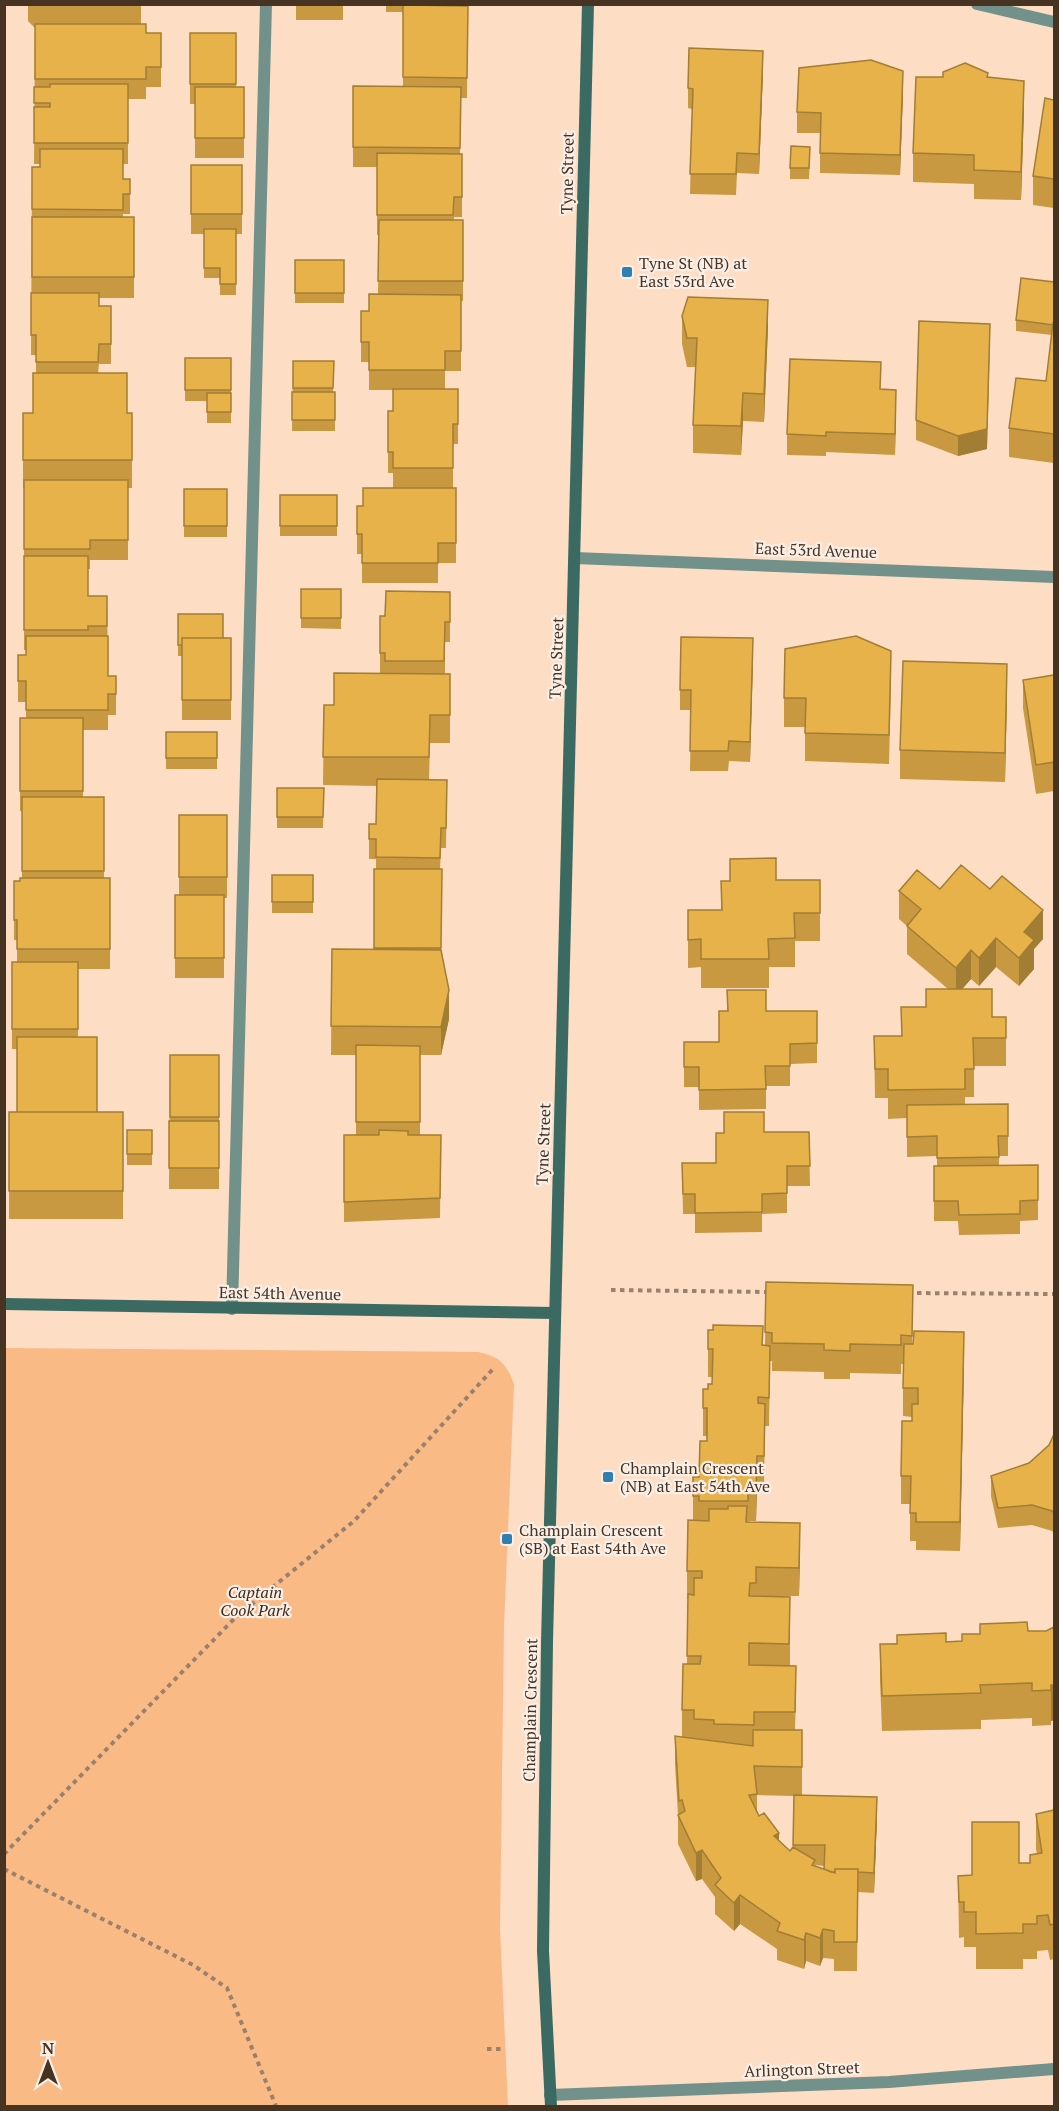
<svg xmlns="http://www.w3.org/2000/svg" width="1059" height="2111" font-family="'PT Serif',serif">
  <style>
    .green { fill: #f9ba86 }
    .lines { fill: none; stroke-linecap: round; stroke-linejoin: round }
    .path { stroke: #9a816c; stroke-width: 4; stroke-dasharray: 4.5 4.5; stroke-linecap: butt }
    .lane { stroke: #73918b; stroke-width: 12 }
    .street { stroke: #73918b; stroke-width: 12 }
    .secondary { stroke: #3a6a61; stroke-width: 12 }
    .wall { fill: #c89940; fill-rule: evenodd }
    .shaded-wall { fill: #a27d34 }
    .building { fill: #e8b24b; stroke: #a27d34; stroke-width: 1.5 }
    .poi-dot { fill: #317fb1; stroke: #faefe7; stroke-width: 2 }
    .labels { text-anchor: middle; stroke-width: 4.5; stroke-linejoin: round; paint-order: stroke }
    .street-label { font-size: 16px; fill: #473322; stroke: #faefe7 }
    .poi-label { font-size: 16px; fill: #473322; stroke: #faefe7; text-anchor: start }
    .park-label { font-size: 16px; font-style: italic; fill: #3f2c1c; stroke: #faefe7 }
  </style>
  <rect width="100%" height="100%" fill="#fddec5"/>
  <path class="green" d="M5,1348L478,1352C499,1356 506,1363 514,1384L504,1627L500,1928L508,2106H5Z"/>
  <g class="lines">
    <path class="path" d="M611,1290L769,1292
      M908,1293L1054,1294
      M4,1854L236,1617L354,1521L493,1369
      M4,1869L193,1965L227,1988L276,2106
      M487,2049H505"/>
    <path class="lane" d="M232,1309L266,4"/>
    <path class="street" d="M977,4L1054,22
      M575,558L1054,577
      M550,2095L889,2082L1054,2069"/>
    <path class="secondary" d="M4,1304L555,1313
      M551,2106L543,1951L547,1642L588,4"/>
  </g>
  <path class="wall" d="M28,4H141V24L146,33H161V87H146V99H128V164H123V179H130V214H123V217H134V298H99V306H111V364H99L98,373L127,413H132V488H128V560H90V569H88V596H107L108,676H116V715H108V730H83V797H104V878H110V969H78V1037L97,1112H123V1219H9V1112H17V1049H12V962H17V940H14V881H20L22,878V811H20V718H26V702H18V655H26V650H24V488H23V413H33L36,373V355H31L32,167H40V164H34L35,28L28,21Z
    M296,4H343V20H296Z
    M386,4H468L467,98H461L460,154H462V217H454V220H463V301H461V371H445V389H458V444H453V488H393V473H388V411H393V390H369V362H361V311H369L378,294L379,235H377V167H353V86H403V12H386Z
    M190,33H236V87H244V158H195V104H190Z
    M763,71L759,174L737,173L736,195L690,194L692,109L688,108V88Z
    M988,78L1024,110L1021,200L974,199V184L913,182V153Z
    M903,91L900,175L820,173V133H797V112Z
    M1054,100V208L1033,205V176Z
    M810,157L809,179H790V168Z
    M191,165H242V234H236V295H220V278H204V234H191Z
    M295,260H344V303H295Z
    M1054,282V463L1009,457V428L1046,381L1052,335L1016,331V320Z
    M682,316L768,328L764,422L743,421L741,455L693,453V425L696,367H687L682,344Z
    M990,344L987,449L958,456L916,440V420Z
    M185,358H231V423H207V401H185Z
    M293,361H334L333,392H335V431H292Z
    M881,389L896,410L895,455L826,452V456L787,455V434Z
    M456,488V563H438V583H362V554H357V506H363Z
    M184,489H227V537H184Z
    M280,495H337V536H280Z
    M301,589H341V629L301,628Z
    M450,592V642H445V674H450V743H430L429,780H447L446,848H441L440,869L441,950L449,1019L441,1055H420V1135H441L440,1218L344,1222V1202L356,1135V1055H331L332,949H374V869H376V859H369V824H376L377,786L323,785L324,705H334L380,673V616H385Z
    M178,614L223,638H231V720H182V656H178Z
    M753,658L750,762L729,761L728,771H690L691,710H680V690Z
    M1054,675V791L1036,794L1023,708V680Z
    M891,679L889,764L805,761V727H784V698Z
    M1007,692L1005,782L900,779V750Z
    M166,732H217V769H166Z
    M277,788H324L323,828H277Z
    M179,815H227V898H224V978H175V895H179Z
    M272,875H313V913H272Z
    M820,880V941H795V967H769V988H701V967L688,968V910H721V881Z
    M940,889L1043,939L1034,949V969L1019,986L996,967L979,986L971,979L962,989L992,1017H1006V1066H974V1097H965V1105L1008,1104V1156H999V1165L1038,1200V1220L1020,1221V1234L959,1235L958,1221H934V1166H937V1156L907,1157V1118L888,1119V1098H875L874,1036H901L926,1007L948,989L907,954V926L899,919V891Z
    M727,990L766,1011H817V1063L790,1064V1086H766V1109L699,1110V1087H684V1042H719L727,1011Z
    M170,1055H219V1189H169Z
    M127,1130H152V1165H127Z
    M764,1132H809L810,1186H787V1213L762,1214V1232L695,1233V1214H683L682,1163H716Z
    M766,1282L913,1285L912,1344L964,1361L960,1551L916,1550V1541H910V1504H901V1476L912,1421V1417L903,1416V1364H901V1374L850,1373V1379H824V1372L772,1371V1361H770L769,1426H765L764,1485H757L756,1521H748L800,1552L799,1596H756L790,1626V1666L796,1695L795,1730H802V1795L877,1817L874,1893L858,1892L857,1971H834V1959L823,1958L820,1966L806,1961L804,1969L777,1960V1949L740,1924L734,1931L715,1914V1897L702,1879L696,1881L678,1844V1815L675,1764V1736L682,1737V1710L687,1664L688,1599H687V1571L693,1520V1477H699L707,1441V1436H703V1408L708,1389L712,1384V1377H708V1330L765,1345ZM757,1795L794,1796L793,1847L790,1851L779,1840L759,1816L757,1811ZM815,1865L824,1866V1869L815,1866Z
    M1054,1434V1533L1052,1531L1032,1525L998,1528L991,1496V1476L1029,1463L1049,1445Z
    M1054,1627V1720L1051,1721V1725L1032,1726V1718L981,1720V1729L882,1731L880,1680V1644L962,1641L1028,1631H1046Z
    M1054,1810V1959L1050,1960L1048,1950L1037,1951V1959H1023V1969H976V1947H964V1937L959,1938L958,1876L972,1875V1822L1019,1863H1030V1855L1037,1854L1036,1849V1814Z"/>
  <path class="shaded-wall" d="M763,51V71L759,174V154Z
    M903,71V91L900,175V155Z
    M1024,81V110L1021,200V172Z
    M768,300V328L764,422V394Z
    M990,324L987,449L958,456V436Z
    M896,390V410L895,455V434Z
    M743,393V421L741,455V426Z
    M753,638V658L750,762V742Z
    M1007,664V692L1005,782V753Z
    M1043,910V939L1034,949V969L1019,986V958L1024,932Z
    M996,938V967L979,986V958Z
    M971,950V979L956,996V968Z
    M449,990V1019L441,1055V1027Z
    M964,1332V1361L960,1551V1522Z
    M757,1456V1485L756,1521V1493Z
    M800,1523V1552L799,1596V1568Z
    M1051,1685H1054V1720L1051,1721Z
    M877,1797V1817L874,1893V1873Z
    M779,1833V1861L774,1836Z
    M702,1850V1879L696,1881V1853Z
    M740,1895V1924L734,1931V1903Z
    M823,1929V1958L820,1966V1938Z
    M806,1933V1961L804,1969V1940Z"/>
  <path class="building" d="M40,4H141V5H40Z
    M403,5L468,6L467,78L403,77Z
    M35,24H146V33H161V67H146V79H35Z
    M190,33H236V84H190Z
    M689,48L763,51L759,154L737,153L736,174H690L693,89L688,88Z
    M871,60L903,71L900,155L820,153L821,113L797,112L799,68Z
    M965,63L988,73L987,77L1024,81L1021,172L974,170V155L913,153L916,77H943V72Z
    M50,84H128V143H34V107H50V103H34V87H50Z
    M353,86L461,87L460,148L353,147Z
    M195,87H244V138H195Z
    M1045,98L1054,100V179L1033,176Z
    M791,146L810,147L809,168H790Z
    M40,149H123V179H130V194H123V210L32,209V167H40Z
    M377,153L462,154V197H454L453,215H377Z
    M191,165H242V214H191Z
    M32,217H134V277H32Z
    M379,220H463V281H378Z
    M204,229H236V284H220V268H204Z
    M295,260H344V293H295Z
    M1021,278L1054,282V323H1053V325L1016,320Z
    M31,293H99V306H111V344H99L98,362H36V335H31Z
    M369,294L461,295V351H445V370H369V342H361V311H369Z
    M688,297L768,300L764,394L743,393L741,426L693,425L697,338H687L682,316Z
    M919,321L990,324L987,429L958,436L916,420Z
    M1053,323H1054V434L1009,428L1016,378L1046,381Z
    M185,358H231V390H185Z
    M790,359L881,362L880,389L896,390L895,434L826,432V436L787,434Z
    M293,361H334L333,388H293Z
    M33,373H127V413H132V460H23V413H33Z
    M393,389H458V424H453V468H393V452H388V411H393Z
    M292,392H335V420H292Z
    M207,393H231V412H207Z
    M24,480H128V540H90V549H24Z
    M363,488H456V543H438V563H362V534H357V506H363Z
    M184,489H227V526H184Z
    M280,495H337V526H280Z
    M24,556H88V596H107V626H88V630H24Z
    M301,589H341V618H301Z
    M386,591L450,592V622H445L444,661H385V653H380V616H385Z
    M178,614H223V638H182V645H178Z
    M26,636H108V676H116V694H108V710H26V681H18V655H26Z
    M856,636L891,651L889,735L805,733L806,698H784L785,649Z
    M681,637L753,638L750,742L729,741L728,751H690L691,690H680Z
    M182,638H231V700H182Z
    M903,661L1007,664L1005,753L900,750Z
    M334,673L450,674V715H430L429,757H323L324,705H334Z
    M1054,675V762L1036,765L1023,680Z
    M20,718H83V791H20Z
    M166,732H217V758H166Z
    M377,779L447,780L446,828H441L440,858L376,857V839H369V824H376Z
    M277,788H324L323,817H277Z
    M22,797H104V871H22Z
    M179,815H227V877H179Z
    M776,858V880H820V913H794L795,938L768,939L769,959H701V939L688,940V910H722L721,881H730V859Z
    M961,865L990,889L1002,876L1043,910L1024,932L1034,940L1019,958L996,938L979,958L971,950L956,968L907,926L921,909L899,891L917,870L940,889Z
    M374,869H442L441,948H374Z
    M272,875H313V902H272Z
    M20,878H110V949H17V920H14V881H20Z
    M175,895H224V958H175Z
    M332,949L441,950L449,990L441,1027L331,1026Z
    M12,962H78V1029H12Z
    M926,989H992V1017H1006V1038H973L974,1069H965V1089L888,1090V1069H875L874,1036H902L901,1007H926Z
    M727,990H766V1011H817V1043L790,1044V1066H765L766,1089L699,1090V1067H684V1042H719V1011H728Z
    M17,1037H97V1112H17Z
    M356,1045L420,1046V1122H356Z
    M170,1055H219V1117H170Z
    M1008,1104V1136H998L999,1157L937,1158V1136L907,1137V1105Z
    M9,1112H123V1191H9Z
    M724,1112H764V1132H809L810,1166H787V1193L762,1194V1212L695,1213V1194H683L682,1163H716V1133H724Z
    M169,1121H219V1168H169Z
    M127,1130H152V1154H127Z
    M379,1130L408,1131V1135H441L440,1198L344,1202V1135H379Z
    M1038,1165V1200L1020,1201V1214L959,1215L958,1201H934V1166Z
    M766,1282L913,1285L912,1336L901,1335V1345L850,1344V1351L824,1350V1344L772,1343V1333L765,1332Z
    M713,1325L763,1326L762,1345L770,1346L769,1398L758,1397V1403L765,1404L764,1456H757L756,1493H748V1501H699V1496H693V1477H699L700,1441H707V1408H703V1389H708V1384H712L713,1349H708V1330H713Z
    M914,1331L964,1332L960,1522H916V1513H910L911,1476H901L902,1421H912V1404H918V1388H903L904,1344H913Z
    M1054,1434V1513L1052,1511L1032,1505L998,1508L991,1476L1029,1463L1049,1445Z
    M728,1506H747L746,1522L800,1523L799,1568L756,1567V1583H750L749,1596L790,1597L789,1644L749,1643V1665L796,1666L795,1712H754V1725L714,1724V1720L694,1719V1710H682L683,1664H700L701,1656H687L688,1594L694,1595V1578H702V1571H687L688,1520L709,1521V1509H728Z
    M1027,1622L1028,1631H1046L1054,1627V1685H1051V1690L1032,1691V1683L980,1685L981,1693L882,1696L880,1644H897V1635L946,1633V1642L962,1641V1634H980V1624Z
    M753,1730H802V1767L754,1766L757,1794L749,1795L759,1816L764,1813L779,1833L774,1836L790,1851L793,1847L815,1860L812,1865L835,1873V1869H858L857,1942H834V1931L823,1929L820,1938L806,1933L804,1940L777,1931L780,1923L740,1895L734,1903L715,1885L721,1878L702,1850L696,1853L678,1815L685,1811L682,1800L679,1801L675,1736L753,1746Z
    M794,1795L877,1797L874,1873L858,1872V1869H835V1872H831L824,1869L825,1845H793Z
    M1054,1810V1924L1050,1925L1048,1915L1037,1916V1924H1023V1933L976,1934V1912H964V1902H959L958,1876L972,1875V1822H1019V1863H1030V1855L1042,1853L1036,1814Z"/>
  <g class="poi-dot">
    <rect x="621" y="266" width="12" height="12" rx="3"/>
    <rect x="602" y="1471" width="12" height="12" rx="3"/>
    <rect x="501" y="1533" width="12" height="12" rx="3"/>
  </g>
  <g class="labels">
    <g class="street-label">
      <text transform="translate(567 173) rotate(-89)" y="6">Tyne Street</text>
      <text transform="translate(816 550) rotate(2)" y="6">East 53rd Avenue</text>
      <text transform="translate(556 658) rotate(-88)" y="6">Tyne Street</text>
      <text transform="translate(543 1144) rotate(-88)" y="6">Tyne Street</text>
      <text transform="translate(280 1293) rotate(1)" y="6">East 54th Avenue</text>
      <text transform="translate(530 1710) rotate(-89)" y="6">Champlain Crescent</text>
      <text transform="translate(802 2069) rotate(-2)" y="6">Arlington Street</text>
    </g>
    <g class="poi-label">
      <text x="639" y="269">Tyne St (NB) at<tspan x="639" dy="18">East 53rd Ave</tspan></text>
      <text x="620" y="1474">Champlain Crescent<tspan x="620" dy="18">(NB) at East 54th Ave</tspan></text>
      <text x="519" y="1536">Champlain Crescent<tspan x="519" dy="18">(SB) at East 54th Ave</tspan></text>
    </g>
    <g class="park-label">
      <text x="255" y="1598">Captain<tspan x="255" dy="18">Cook Park</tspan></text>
    </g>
  </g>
  <rect width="1059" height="2111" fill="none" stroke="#473322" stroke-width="12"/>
  <g transform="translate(48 2063)" stroke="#faefe7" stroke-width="4.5" paint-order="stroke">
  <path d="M0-4.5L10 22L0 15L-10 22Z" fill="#473322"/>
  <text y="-9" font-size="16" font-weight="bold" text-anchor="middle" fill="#473322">N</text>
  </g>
</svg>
